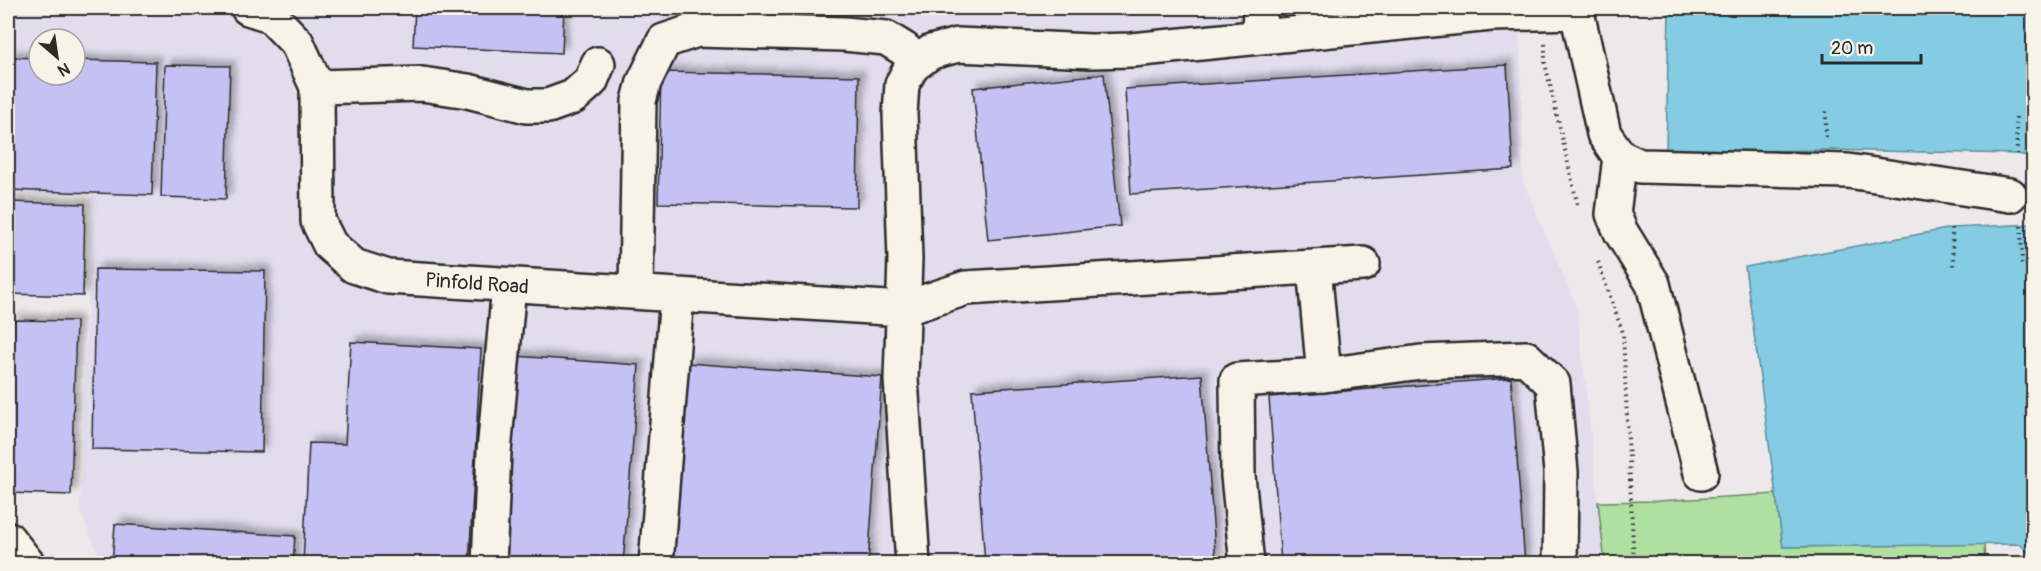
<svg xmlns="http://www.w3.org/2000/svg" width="2041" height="571" font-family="Pangolin,sans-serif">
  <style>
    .built { fill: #e1dded; fill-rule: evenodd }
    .green { fill: #aee0a1; stroke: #6c8666; stroke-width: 1.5 }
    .water { fill: #83cce4; stroke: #608c9a; stroke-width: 1.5 }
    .building { fill: #c5c1f4; stroke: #2b2b2b; stroke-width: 1.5; filter: url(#shadow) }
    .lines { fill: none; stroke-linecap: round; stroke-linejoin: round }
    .minor-casing { stroke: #2b2b2b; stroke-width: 38 }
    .path { stroke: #2b2b2b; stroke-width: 4; stroke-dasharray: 1.5 4.5; stroke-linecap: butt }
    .minor { stroke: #f7f3e8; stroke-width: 33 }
    .labels { text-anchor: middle; stroke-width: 4.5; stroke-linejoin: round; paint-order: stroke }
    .street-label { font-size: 20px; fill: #2b2b2b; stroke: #f7f3e8 }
  </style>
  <defs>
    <filter id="shadow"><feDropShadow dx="5.5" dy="-5.5" stdDeviation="3" flood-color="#0004"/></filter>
  </defs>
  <rect width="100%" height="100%" fill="#ede9ea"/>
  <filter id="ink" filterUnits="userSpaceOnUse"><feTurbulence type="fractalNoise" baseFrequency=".0167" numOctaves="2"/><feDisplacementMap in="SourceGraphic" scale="12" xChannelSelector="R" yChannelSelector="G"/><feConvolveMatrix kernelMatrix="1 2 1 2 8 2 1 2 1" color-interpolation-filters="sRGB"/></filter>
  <g filter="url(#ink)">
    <path class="built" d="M8,8H1519L1523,182L1577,308L1605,563H102L80,511L92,195H8ZM39,39H75V75H39Z"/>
    <path class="green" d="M1776,494L1783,547L1984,544L1985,563H1605L1598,502L1657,501Z"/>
    <path class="water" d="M1669,8H2033V157L2017,154L1826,150L1666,152Z
      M2033,224V558L2020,544L1783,547L1745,267L1952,228Z"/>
    <path class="building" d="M415,8H564L562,53L413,46Z
      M680,8H889L888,14L680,9Z
      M8,57L39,58V75H75V60L156,62L152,195L8,190Z
      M165,65L230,66L226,199L161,197Z
      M1507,65L1513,169L1131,194L1125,89Z
      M661,72L859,76L857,207L658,203Z
      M1104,74L1120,226L988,240L973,88Z
      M8,202L85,204L83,296L8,294Z
      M95,269L265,271L262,452L92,449Z
      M13,320L76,321L71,495L8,493Z
      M351,342L481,349L469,564H303L309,443L345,444Z
      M515,356L639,365L623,564H499Z
      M687,363L882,377L868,564H672Z
      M1202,375L1216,564H985L972,390Z
      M1511,378L1525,564H1281L1269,397Z
      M115,524L295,536L293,564H112Z"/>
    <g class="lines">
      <g class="minor-casing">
        <path id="minor" d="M248,8L270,15L297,43L317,87L318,221L330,245L354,266L388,277L903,309L966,288L1363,264
          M1491,14L1577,12L1604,134L1620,157L1640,166L1848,171L2010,195
          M1259,37L1260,8
          M317,87L422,84L468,91L527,106H548L573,97L591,81L598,64
          M1620,157L1613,214L1621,232L1653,284L1701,473
          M1314,267L1324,375
          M636,292L639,101L644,82L664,41L697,30L844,34L886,38L904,49L917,62
          M8,539L28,564
          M489,564L494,452L509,285
          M656,564L677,295
          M913,564L901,379L905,259L900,114L902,84L912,66L931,52L958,45L1091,51L1132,50L1491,14V8
          M1247,564L1238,476L1237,380L1324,375L1421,362L1526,358L1553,384L1561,472L1560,564"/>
      </g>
      <path class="path" d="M1545,44V63L1578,207
        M2016,117L2017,154
        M1826,137V111
        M2021,226L2022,265
        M1952,228L1953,270
        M1598,262L1623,333L1634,564"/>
      <use href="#minor" class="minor"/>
    </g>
  </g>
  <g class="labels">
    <g class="street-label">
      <text transform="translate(477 283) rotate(4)" y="7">Pinfold Road</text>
    </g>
  </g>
  <rect width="2041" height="571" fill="none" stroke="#f7f3e8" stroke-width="30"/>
  <rect x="15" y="15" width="2011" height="541" fill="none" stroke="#2b2b2b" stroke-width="2" filter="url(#ink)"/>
  <g transform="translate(57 57) rotate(151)"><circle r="28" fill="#f7f3e8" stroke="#a5a39c" stroke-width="1.5"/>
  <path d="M0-4.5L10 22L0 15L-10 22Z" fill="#2b2b2b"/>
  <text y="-9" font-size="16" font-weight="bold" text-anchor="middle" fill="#2b2b2b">N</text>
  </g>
  <path d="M1822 54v9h99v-9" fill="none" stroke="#2b2b2b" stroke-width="3"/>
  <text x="1831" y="54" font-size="18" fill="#2b2b2b" stroke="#f7f3e8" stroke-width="4.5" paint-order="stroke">20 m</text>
</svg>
